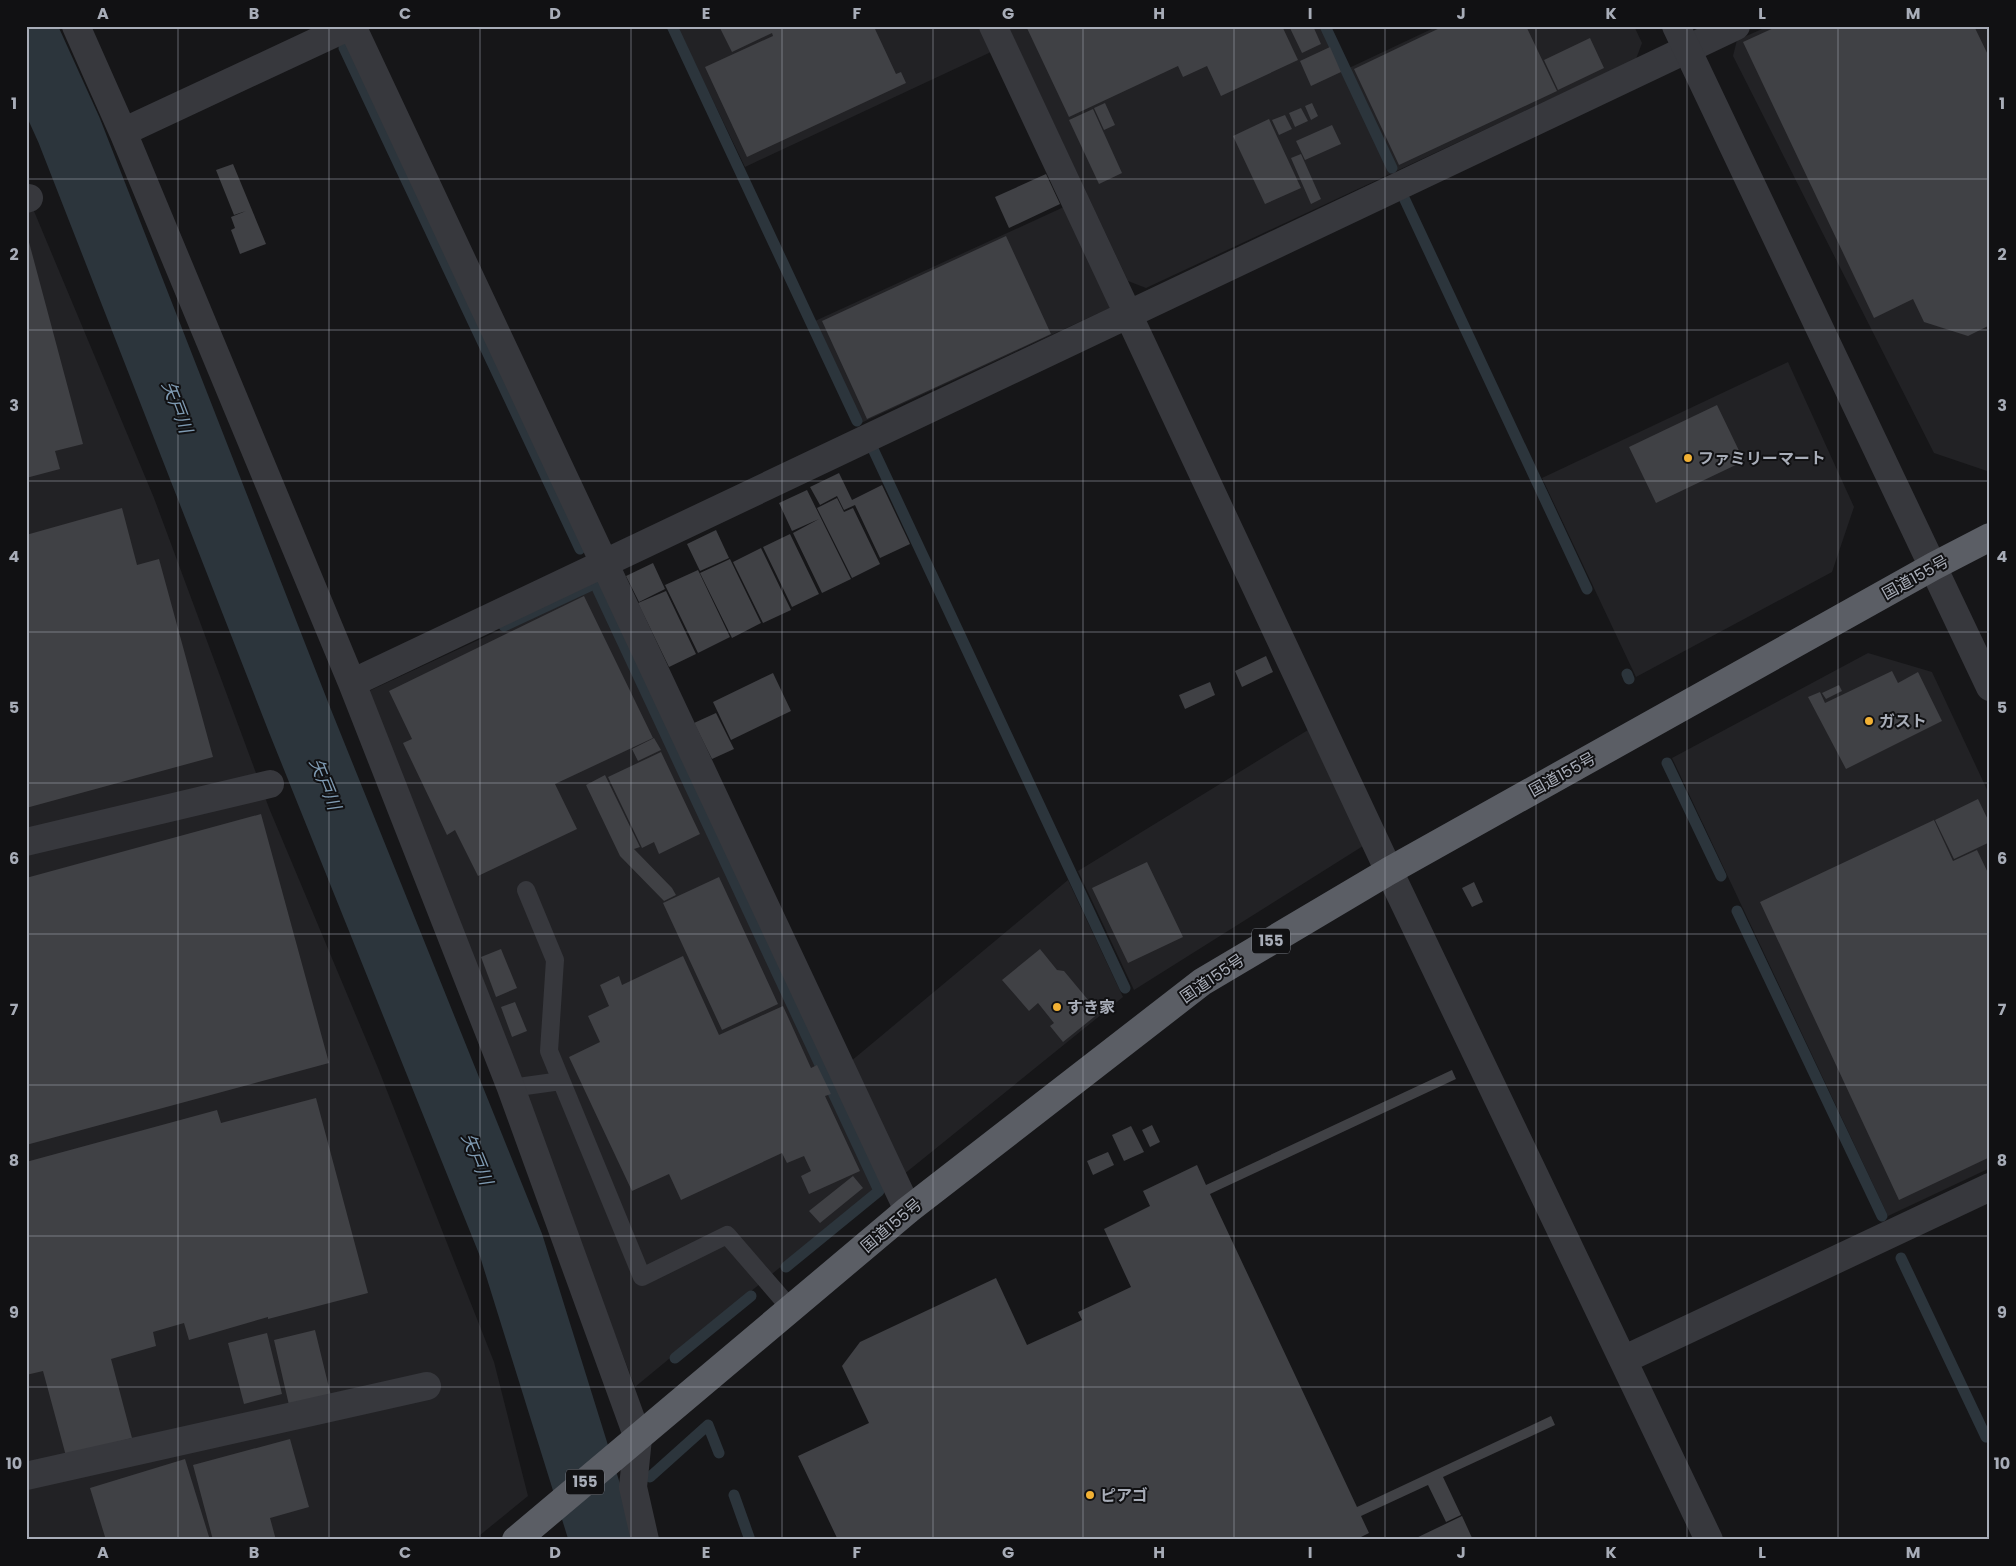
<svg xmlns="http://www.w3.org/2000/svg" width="2016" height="1566" font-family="Poppins,'Noto Sans JP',sans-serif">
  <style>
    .built { fill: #222225 }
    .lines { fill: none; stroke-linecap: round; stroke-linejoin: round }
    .stream { stroke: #2c353c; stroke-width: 11 }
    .river { stroke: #2c353c; stroke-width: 66 }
    .building { fill: #404145 }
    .service { stroke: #37383d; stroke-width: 18 }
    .minor { stroke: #37383d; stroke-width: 28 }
    .tertiary { stroke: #37383d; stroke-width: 28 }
    .trunk { stroke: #5b5e65; stroke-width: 28 }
    .grid { fill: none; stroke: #a8adb8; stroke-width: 1; stroke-opacity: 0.55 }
    .poi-dot { fill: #f2b134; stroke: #111113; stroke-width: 2 }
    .labels { text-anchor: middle; stroke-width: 4; stroke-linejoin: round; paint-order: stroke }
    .shield { fill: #111113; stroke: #7b7e86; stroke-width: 1 }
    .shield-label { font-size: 15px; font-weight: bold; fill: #a8adb8 }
    .poi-label { font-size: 16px; font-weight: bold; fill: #a8adb8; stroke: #111113; text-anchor: start }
    .street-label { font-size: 16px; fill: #a8adb8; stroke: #111113 }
    .water-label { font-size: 18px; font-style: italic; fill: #7f9bb3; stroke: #111113 }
    .neatline { fill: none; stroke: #a8adb8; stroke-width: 2 }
    .grid-label { font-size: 16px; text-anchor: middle; font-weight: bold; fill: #a8adb8 }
  </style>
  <rect width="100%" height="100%" fill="#161618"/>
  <path class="built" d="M677,26H978L991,52L745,167Z
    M1008,26H1330L1349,68L1438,26H1634L1642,43L1636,59L1146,288L1128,281Z
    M1769,26H1990V472L1934,453L1733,56L1737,40Z
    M26,192L154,498L269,808L378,1068L494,1362L528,1496L474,1540H26Z
    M1066,206L1112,307L861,423L815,321Z
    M1788,362L1854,507L1832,572L1636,677L1542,478Z
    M594,586L875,1189L635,1387L369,691Z
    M1868,653L1932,672L1990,796V1168L1888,1216L1672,758Z
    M1308,730L1363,846L1134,990L1078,871Z
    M1068,880L1123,997L903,1175L850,1062Z"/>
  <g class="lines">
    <path class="stream" d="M672,26L857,421
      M1325,26L1392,168
      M344,48L580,549
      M1405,200L1587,589
      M873,449L1125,988
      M598,590L879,1191L786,1267
      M504,626L596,583
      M1627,674L1629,679
      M1667,763L1721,876
      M1737,911L1882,1216
      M1901,1258L1986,1437
      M675,1358L751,1296
      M650,1477L708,1425L719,1453
      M734,1495L750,1540"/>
    <path class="river" d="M26,35L69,130L300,721L511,1245L603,1540"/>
  </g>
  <path class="building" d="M719,26H881L875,29L896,74L901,72L906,83L747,157L705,67L773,36L772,33L732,52Z
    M1026,26H1282L1298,60L1221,96L1207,66L1183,77L1178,66L1069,117Z
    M1289,26H1313L1321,44L1302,53Z
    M1444,26H1526L1557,91L1399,165L1354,69Z
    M1778,26H1974L1990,59V325L1968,336L1924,322L1913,299L1874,318L1743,42Z
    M1590,38L1604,68L1558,90L1544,60Z
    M1330,47L1341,72L1311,86L1300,61Z
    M1105,103L1115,125L1104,130L1094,108Z
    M1312,103L1318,116L1311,120L1305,106Z
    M1301,108L1308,121L1295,127L1289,113Z
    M1093,109L1122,173L1099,184L1069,120Z
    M1285,115L1292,129L1279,135L1272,120Z
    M1269,119L1301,188L1265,204L1233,136Z
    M1332,125L1341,144L1305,160L1296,141Z
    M1301,154L1321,199L1311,204L1291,158Z
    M233,164L266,244L240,254L231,230L235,228L231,217L246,211L234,215L216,170Z
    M1046,174L1060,204L1009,228L995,197Z
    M26,231L83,444L55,451L60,469L26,478Z
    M1006,236L1051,334L867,419L822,321Z
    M1717,405L1744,461L1656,503L1629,447Z
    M839,473L852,500L882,485L910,544L880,558L855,505L844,510L837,496L820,505L810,487Z
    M807,490L851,579L822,593L793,533L819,519L792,531L779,503Z
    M837,498L844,512L853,508L880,564L852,578L817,508Z
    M122,508L137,565L159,559L213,757L26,808V535Z
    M716,530L729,558L700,571L687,544Z
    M790,534L819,594L792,607L763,547Z
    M761,548L791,610L763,623L733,562Z
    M730,559L761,623L732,638L700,573Z
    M653,563L665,589L639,602L626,576Z
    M698,570L730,637L698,653L665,585Z
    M666,591L696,654L669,667L638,603Z
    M584,596L653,738L555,784L577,829L478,876L455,830L447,835L403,743L412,739L389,691Z
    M1266,656L1273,672L1242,687L1235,671Z
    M1892,671L1898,683L1918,672L1942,721L1846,769L1808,697L1820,692L1825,703Z
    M773,673L791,711L731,740L713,702Z
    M1210,682L1215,695L1185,709L1179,695Z
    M1839,685L1842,691L1826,699L1822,693Z
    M716,713L734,749L712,759L694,723Z
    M654,738L661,750L638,761L632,749Z
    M661,752L700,834L659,854L654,842L642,848L608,777Z
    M605,775L640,847L634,849L672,888L676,895L664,901L620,856L586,785Z
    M1978,799L1990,824V842L1954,859L1935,820Z
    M261,814L329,1063L26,1145V878Z
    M1934,820L1953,861L1977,850L1990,877V1157L1899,1200L1760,902Z
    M1147,862L1183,937L1128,963L1092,888Z
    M719,877L778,1004L722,1030L663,903Z
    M1474,882L1483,902L1472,907L1462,888Z
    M501,949L517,988L496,997L481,957Z
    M1040,949L1057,970L1064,971L1099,1013L1063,1042L1050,1026L1054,1023L1038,1003L1029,1011L1002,980Z
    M683,956L719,1035L783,1006L811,1068L817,1065L831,1094L825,1096L860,1171L809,1194L801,1176L811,1171L804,1156L787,1163L782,1153L681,1200L669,1174L632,1191L569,1057L600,1042L588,1016L609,1006L600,985L619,976L622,985Z
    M515,1002L527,1031L512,1037L501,1007Z
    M1452,1070L1456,1079L1210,1194L1357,1507L1551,1416L1555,1425L1443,1477L1461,1515L1446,1522L1428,1485L1361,1516L1369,1533L1355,1540H838L798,1456L869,1423L842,1366L860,1342L996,1278L1027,1345L1082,1320L1078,1312L1131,1287L1104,1229L1150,1206L1143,1191L1197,1165L1206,1185Z
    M316,1098L368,1293L268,1319V1317L189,1340L184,1323L153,1332L156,1346L111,1359L132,1438L66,1456L43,1371L26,1375V1162L217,1110L221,1123Z
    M1152,1125L1160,1142L1150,1147L1142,1130Z
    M1131,1126L1144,1152L1124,1161L1112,1135Z
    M1108,1152L1114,1165L1093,1175L1087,1161Z
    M853,1176L863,1188L820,1223L809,1211Z
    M315,1330L331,1396L289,1405L274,1340Z
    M267,1333L282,1394L244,1404L228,1343Z
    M290,1439L309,1507L270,1518L276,1540H213L193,1465Z
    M185,1459L210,1540H106L90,1488Z
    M1462,1516L1473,1540H1412Z"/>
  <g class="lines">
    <path class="service" d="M526,890L555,960L549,1051L642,1277L727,1235L791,1309
      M511,1088L561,1081"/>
    <path class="minor" d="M76,26L123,132L352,683L511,1088L638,1438L633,1487L645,1540
      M352,26L908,1210
      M993,26L1389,871L1709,1540
      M123,132L350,26
      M26,199L29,198
      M352,683L1736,26
      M26,842L270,784
      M1623,1360L1990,1187
      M26,1476L427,1386"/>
    <path class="tertiary" d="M1676,26L1990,687"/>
    <path class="trunk" d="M516,1540L908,1210L1202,982L1389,871L1934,566L1990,537"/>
  </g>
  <path class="grid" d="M178,26V1540M329,26V1540M480,26V1540M631,26V1540M782,26V1540M933,26V1540M1083,26V1540M1234,26V1540M1385,26V1540M1536,26V1540M1687,26V1540M1838,26V1540M26,179H1990M26,330H1990M26,481H1990M26,632H1990M26,783H1990M26,934H1990M26,1085H1990M26,1236H1990M26,1387H1990"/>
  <g class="poi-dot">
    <circle cx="1688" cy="458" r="5"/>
    <circle cx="1869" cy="721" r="5"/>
    <circle cx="1057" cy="1007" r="5"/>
    <circle cx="1090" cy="1495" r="5"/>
  </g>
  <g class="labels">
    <g class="shield">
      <rect x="1252" y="928.5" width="38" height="25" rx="4"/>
      <rect x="566" y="1469.5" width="38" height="25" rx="4"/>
    </g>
    <g class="shield-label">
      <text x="1271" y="946">155</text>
      <text x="585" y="1487">155</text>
    </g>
    <g class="poi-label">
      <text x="1698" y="464">ファミリーマート</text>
      <text x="1879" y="727">ガスト</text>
      <text x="1067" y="1013">すき家</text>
      <text x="1100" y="1501">ピアゴ</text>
    </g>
    <g class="street-label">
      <text transform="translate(1915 577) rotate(-29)" y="6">国道155号</text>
      <text transform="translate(1562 774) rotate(-29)" y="6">国道155号</text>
      <text transform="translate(1212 978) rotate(-34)" y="6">国道155号</text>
      <text transform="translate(891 1225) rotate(-40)" y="6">国道155号</text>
    </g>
    <g class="water-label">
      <text transform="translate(177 407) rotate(69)" y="6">矢戸川</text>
      <text transform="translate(325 784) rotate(68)" y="6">矢戸川</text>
      <text transform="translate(477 1159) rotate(68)" y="6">矢戸川</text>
    </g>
  </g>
  <rect width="2016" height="1566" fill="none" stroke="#111113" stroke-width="55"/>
  <rect x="28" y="28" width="1960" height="1510" class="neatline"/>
  <g class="grid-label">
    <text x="103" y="19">A</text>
    <text x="254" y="19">B</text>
    <text x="405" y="19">C</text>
    <text x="555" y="19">D</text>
    <text x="706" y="19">E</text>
    <text x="857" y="19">F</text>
    <text x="1008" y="19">G</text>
    <text x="1159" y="19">H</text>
    <text x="1310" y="19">I</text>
    <text x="1461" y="19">J</text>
    <text x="1611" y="19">K</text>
    <text x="1762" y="19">L</text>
    <text x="1913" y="19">M</text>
    <text x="14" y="109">1</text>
    <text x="2002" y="109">1</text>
    <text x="14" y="260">2</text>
    <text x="2002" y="260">2</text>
    <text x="14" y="411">3</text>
    <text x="2002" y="411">3</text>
    <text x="14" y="562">4</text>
    <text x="2002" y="562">4</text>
    <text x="14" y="713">5</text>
    <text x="2002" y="713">5</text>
    <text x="14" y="864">6</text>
    <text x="2002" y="864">6</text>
    <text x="14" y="1015">7</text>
    <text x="2002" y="1015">7</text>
    <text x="14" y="1166">8</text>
    <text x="2002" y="1166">8</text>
    <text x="14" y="1318">9</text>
    <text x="2002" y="1318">9</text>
    <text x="14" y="1469">10</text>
    <text x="2002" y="1469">10</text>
    <text x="103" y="1558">A</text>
    <text x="254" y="1558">B</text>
    <text x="405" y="1558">C</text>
    <text x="555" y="1558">D</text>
    <text x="706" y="1558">E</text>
    <text x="857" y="1558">F</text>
    <text x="1008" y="1558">G</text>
    <text x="1159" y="1558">H</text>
    <text x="1310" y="1558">I</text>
    <text x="1461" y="1558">J</text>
    <text x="1611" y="1558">K</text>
    <text x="1762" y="1558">L</text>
    <text x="1913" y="1558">M</text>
  </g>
</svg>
